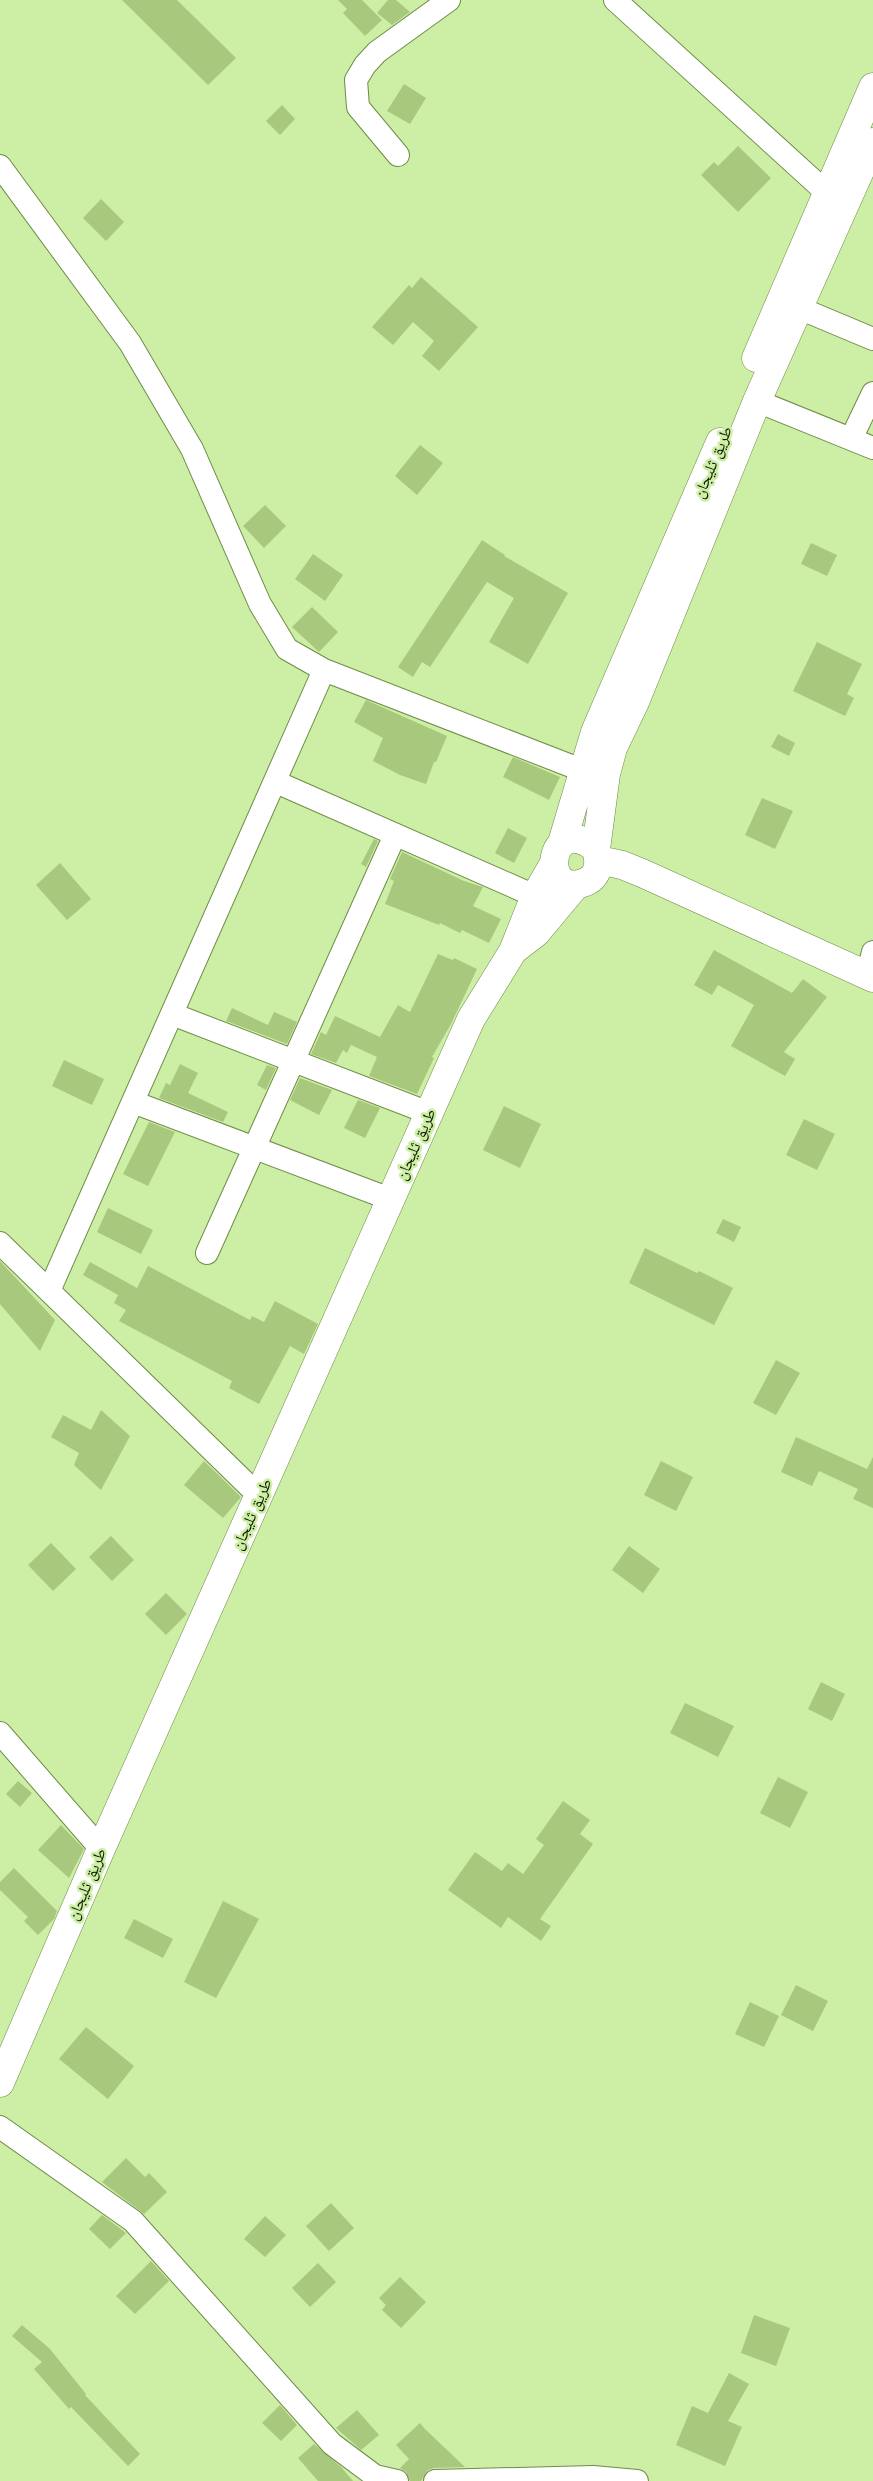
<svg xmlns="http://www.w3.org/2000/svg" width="873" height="2481" font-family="Arial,'Noto Naskh Arabic',sans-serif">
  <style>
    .building { fill: #a7c87d }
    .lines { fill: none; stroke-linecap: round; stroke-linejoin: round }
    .minor-casing { stroke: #6e8c46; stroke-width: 24 }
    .major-casing { stroke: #6e8c46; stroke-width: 29 }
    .minor { stroke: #fff; stroke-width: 22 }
    .major { stroke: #fff; stroke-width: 28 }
    .labels { text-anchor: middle; stroke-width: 5; stroke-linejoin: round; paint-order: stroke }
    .street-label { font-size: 16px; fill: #0e1900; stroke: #cdefa5 }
  </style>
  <rect width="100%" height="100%" fill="#cdefa5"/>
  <path class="building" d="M122,0H177L236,58L208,85Z
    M338,0H362L382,20L365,36L343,13L347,9Z
    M388,0H396L410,12L392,25L377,13Z
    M404,84L426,98L410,124L387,111Z
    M282,105L295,119L280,135L266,121Z
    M738,146L771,178L738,212L701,175L714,162L718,166Z
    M101,199L124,222L106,241L83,218Z
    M421,277L478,327L439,371L422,356L434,341L413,322L393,345L372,327L409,285L412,288Z
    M420,445L443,463L417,495L395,476Z
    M265,505L286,526L264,548L243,526Z
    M482,540L505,555L504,556L568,593L528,664L489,642L514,598L487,582L430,667L422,662L413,677L398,667Z
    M811,543L837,555L827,576L801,564Z
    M313,554L343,575L325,601L295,579Z
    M312,607L338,632L319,652L292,627Z
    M817,642L862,664L847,694L854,698L845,716L793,691Z
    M366,700L447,736L436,762H434L426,784L400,775L373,761L383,738L354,722Z
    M778,734L795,743L789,756L771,747Z
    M513,757L560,777L549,800L503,777Z
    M762,798L793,811L775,849L745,835Z
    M508,828L527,838L514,863L495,853Z
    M374,839L378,841L366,867L361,864Z
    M402,852L464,881L483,887L473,906L501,919L489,943L462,930L460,933L440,923L439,925L385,904L394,881L390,879Z
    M60,863L91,899L67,920L36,885Z
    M714,950L792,993L803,979L827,997L784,1052L795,1059L785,1076L731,1046L754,1005L718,985L712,995L694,985Z
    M438,954L453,960L454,958L477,969L451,1024L432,1057L434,1058L417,1094L369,1076L377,1057L351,1045L347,1053L343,1050L336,1063L311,1054L321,1032L326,1035L335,1016L380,1037L398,1005L410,1012Z
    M232,1008L268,1025L274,1012L297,1022L287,1044L226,1021Z
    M64,1060L104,1079L92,1105L52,1086Z
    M180,1064L198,1073L188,1093L228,1112L223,1122L159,1098L166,1083L170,1085Z
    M267,1065L276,1068L266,1090L257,1085Z
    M300,1078L332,1090L319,1115L290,1100Z
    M358,1100L380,1108L365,1138L344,1128Z
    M504,1106L541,1124L520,1168L483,1150Z
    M804,1119L835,1134L817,1170L786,1155Z
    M149,1122L175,1132L148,1186L123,1174Z
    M108,1208L153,1230L141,1254L97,1232Z
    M723,1219L741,1227L734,1242L716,1233Z
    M645,1248L697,1273L699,1271L733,1288L714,1325L629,1283Z
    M0,1261L55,1320L40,1351L0,1304Z
    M90,1262L137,1288L148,1266L250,1320L252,1316L264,1322L275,1301L318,1324L304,1354L290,1346L259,1404L229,1388L232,1381L119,1321L126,1310L114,1303L118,1295L83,1275Z
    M776,1360L800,1373L776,1415L753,1403Z
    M101,1410L130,1436L101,1490L74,1465L79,1453L51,1437L63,1415L91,1430Z
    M796,1437L867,1469L873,1457V1508L853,1499L858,1489L819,1471L812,1486L781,1472Z
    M204,1461L241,1497L223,1518L184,1485Z
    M661,1461L693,1477L676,1511L644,1495Z
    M111,1536L134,1560L112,1581L89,1557Z
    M51,1543L76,1569L53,1591L28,1565Z
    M629,1546L660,1569L643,1593L612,1570Z
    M166,1593L187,1614L166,1635L145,1614Z
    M821,1682L845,1694L832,1721L808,1709Z
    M685,1703L734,1726L718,1757L670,1733Z
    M778,1777L808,1792L790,1828L760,1813Z
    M18,1781L32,1793L20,1807L6,1794Z
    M563,1801L590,1820L580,1834L593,1844L540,1919L551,1926L541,1941L508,1917L501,1928L448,1890L475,1852L502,1871L508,1863L523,1874L544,1845L536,1839Z
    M61,1825L84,1849L69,1878L38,1850Z
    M14,1868L57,1911L54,1919L38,1935L24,1921L28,1917L0,1890V1882Z
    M223,1901L259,1919L216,1998L184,1982Z
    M134,1919L173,1939L163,1958L124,1938Z
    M796,1985L828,2001L813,2031L781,2015Z
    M750,2002L779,2016L764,2047L735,2034Z
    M86,2027L134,2066L108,2099L59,2059Z
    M126,2158L145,2177L149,2173L167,2192L144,2214L102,2182Z
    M331,2203L354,2228L329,2251L306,2226Z
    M102,2215L126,2233L110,2249L89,2229Z
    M265,2216L286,2235L265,2257L244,2239Z
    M151,2261L169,2281L135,2314L116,2296Z
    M318,2263L336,2282L310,2307L292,2288Z
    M400,2277L426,2302L401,2328L382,2310L386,2305L379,2298Z
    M754,2315L790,2328L776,2366L741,2353Z
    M22,2325L50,2349L86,2394L85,2395L140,2454L128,2466L71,2407L69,2409L34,2369L42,2362L12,2336Z
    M729,2373L749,2384L728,2421L742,2427L725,2466L676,2445L692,2406L708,2413Z
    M280,2405L297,2425L281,2441L262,2423Z
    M357,2410L379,2435L361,2450L336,2428Z
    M420,2423L425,2429L465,2467L434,2468L428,2470L421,2481H410L406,2472L400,2468L409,2459L396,2445Z
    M314,2444L341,2467L353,2481H318L298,2458Z"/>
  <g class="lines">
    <g class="minor-casing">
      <path id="minor" d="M615,0L838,203
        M398,155L358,107L356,80L365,65L377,52L449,0
        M0,166L130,343L192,449L260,604L287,649L324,670L584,771L600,773
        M799,308L873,339
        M757,401L873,448
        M851,439L873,393
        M276,782L535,896
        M867,975L873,952
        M172,1014L429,1113
        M133,1102L390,1199
        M0,1243L259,1496
        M207,1253L395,835
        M49,1291L324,670
        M0,1733L101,1849
        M0,2127L133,2221L332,2444L375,2476L397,2481
        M435,2481L593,2477L637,2481"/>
    </g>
    <g class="major-casing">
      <path id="major" d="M756,358L873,87
        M562,843L595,732L720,442
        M596,849C551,811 538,892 579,884C598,880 601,865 596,849L606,774L613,748L635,702L757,401L873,142
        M599,860L622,865L642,873L873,978
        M514,950L536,933L576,885
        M0,2083L101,1849L471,1019L513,951L535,896L553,865"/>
    </g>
    <use href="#minor" class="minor"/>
    <use href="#major" class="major"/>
  </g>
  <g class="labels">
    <g class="street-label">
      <text transform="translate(712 462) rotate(-67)" y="6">طريق ثليجان</text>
      <text transform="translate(415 1144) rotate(-66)" y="6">طريق ثليجان</text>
      <text transform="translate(251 1514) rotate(-66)" y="6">طريق ثليجان</text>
      <text transform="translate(86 1884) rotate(-67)" y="6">طريق ثليجان</text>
    </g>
  </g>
</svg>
